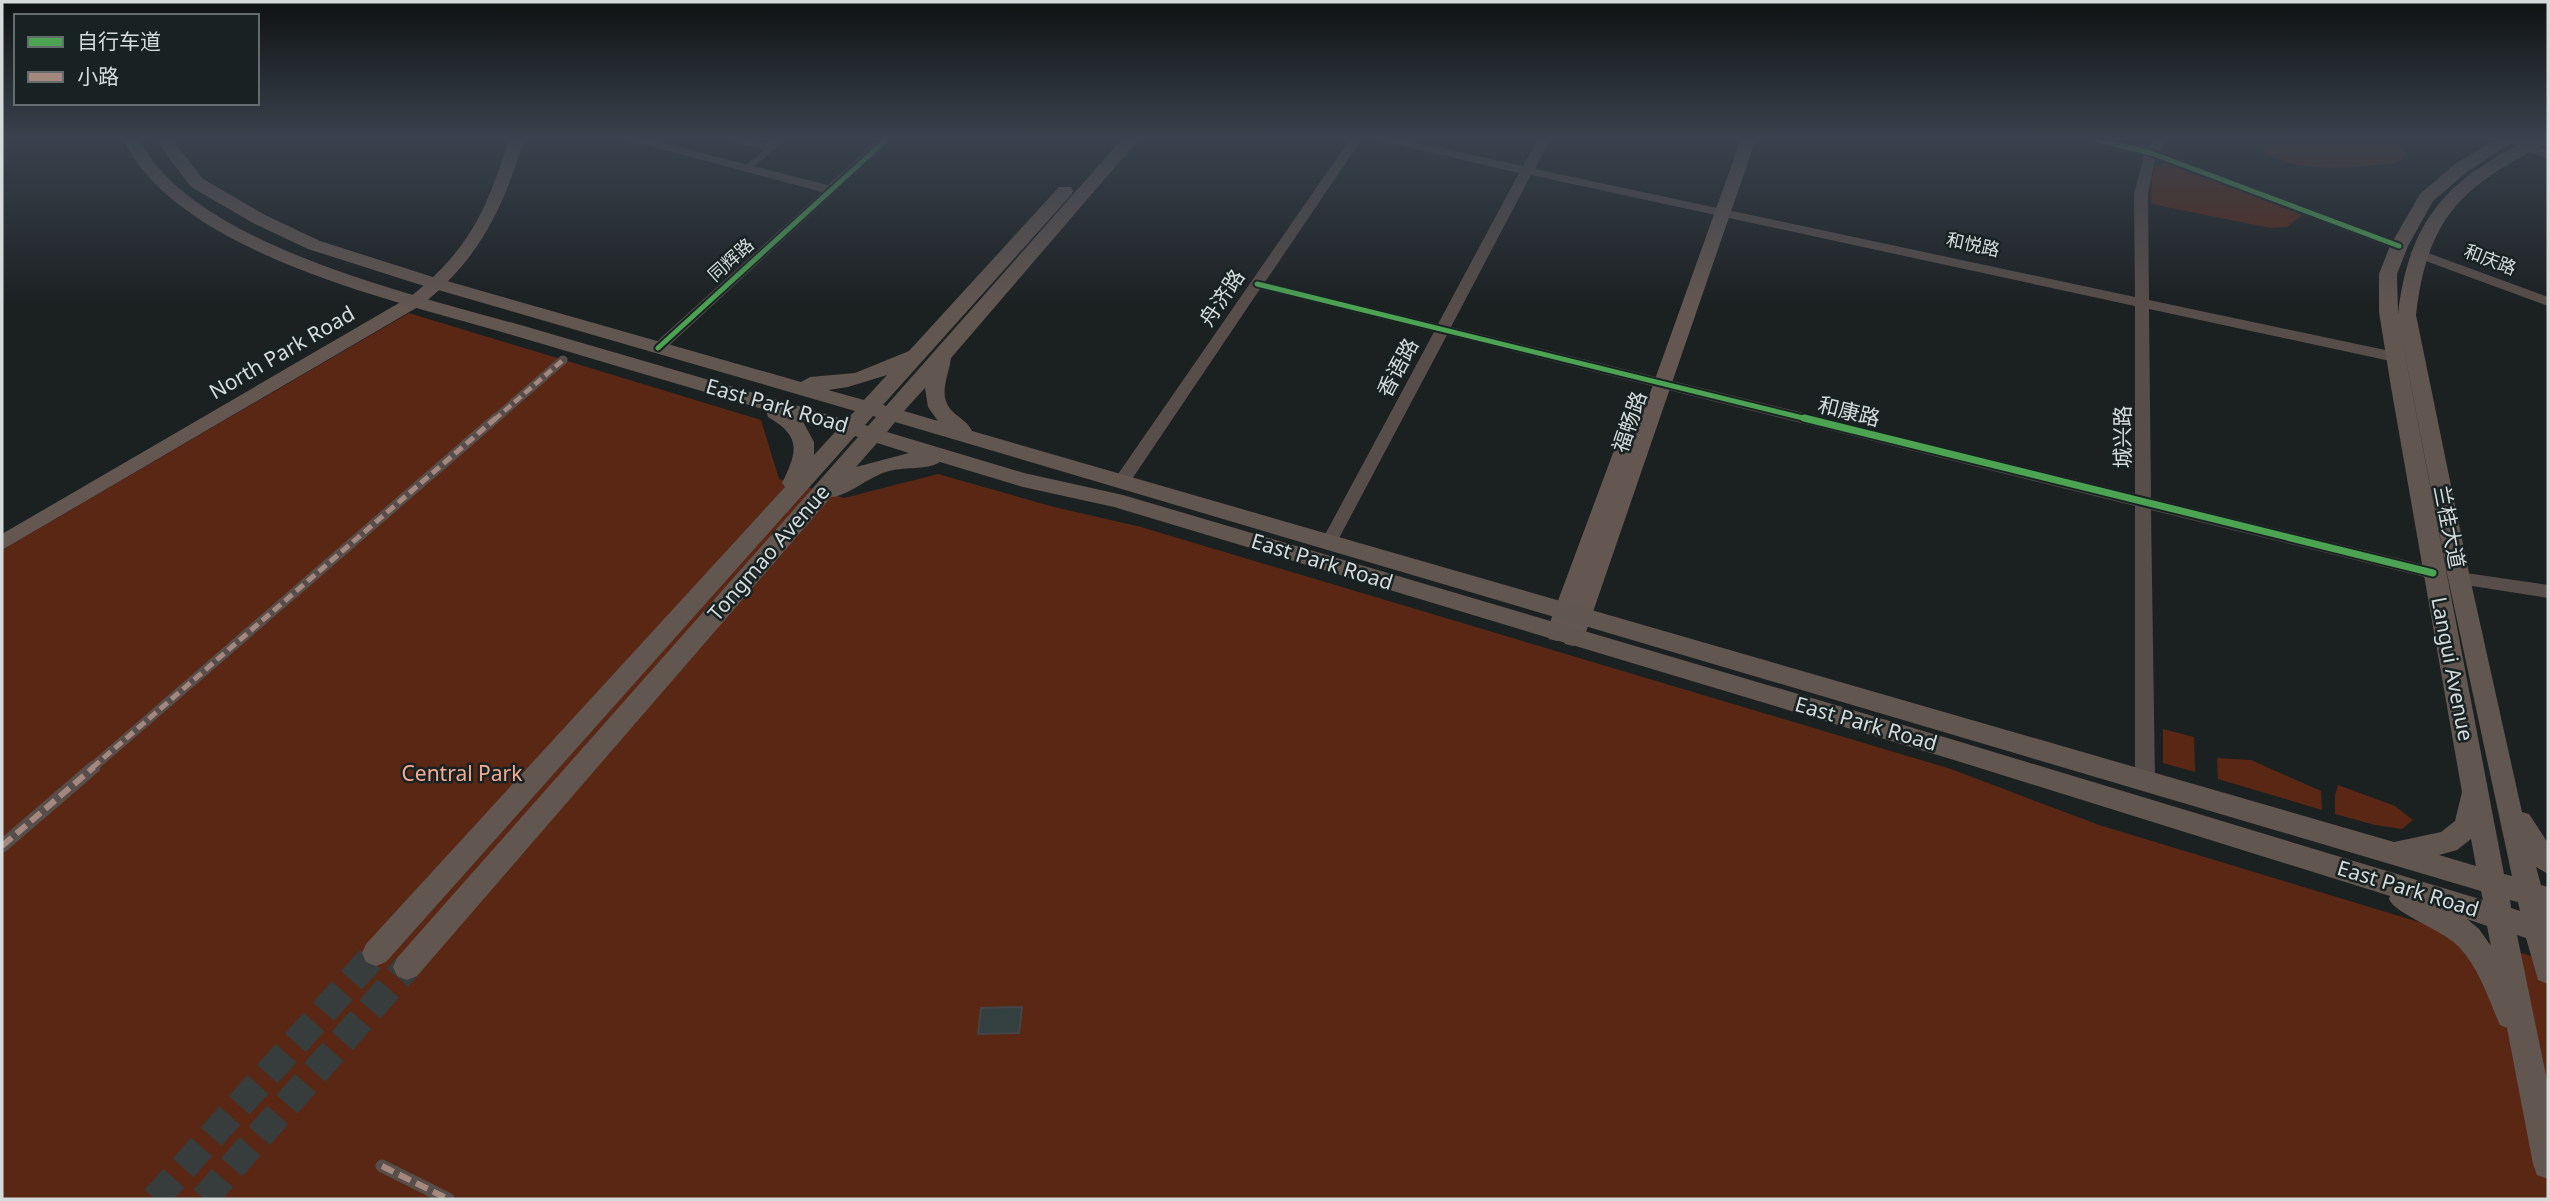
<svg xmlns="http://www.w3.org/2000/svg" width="2550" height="1201" font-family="'Noto Sans','Noto Sans SC',sans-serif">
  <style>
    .green { fill: #5a2714 }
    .building { fill: #343f40; stroke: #424647; stroke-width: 2 }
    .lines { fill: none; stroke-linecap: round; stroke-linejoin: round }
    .primary-tunnel { stroke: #373c3d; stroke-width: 28; stroke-dasharray: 28 14; stroke-linecap: butt }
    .pedestrian-far2 { stroke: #574d4a; stroke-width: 9 }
    .pedestrian-far1 { stroke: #574d4a; stroke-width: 10 }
    .pedestrian { stroke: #574d4a; stroke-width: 13 }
    .minor { fill: #574d4a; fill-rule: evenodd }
    .tertiary { fill: #574d4a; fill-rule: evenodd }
    .secondary { fill: #645752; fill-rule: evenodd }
    .primary { fill: #625651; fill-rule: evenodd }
    .quiet-far2 { stroke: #a5887d; stroke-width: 4.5; stroke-dasharray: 9 4.5; stroke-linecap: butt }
    .quiet-far1 { stroke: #a5887d; stroke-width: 5; stroke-dasharray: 10 5; stroke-linecap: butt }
    .quiet { stroke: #a5887d; stroke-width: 6; stroke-dasharray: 13 6; stroke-linecap: butt }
    .cycleway-far1-casing { stroke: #192223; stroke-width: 9 }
    .cycleway-casing { stroke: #192223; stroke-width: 11 }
    .cycleway-far1 { stroke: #4ca352; stroke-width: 5 }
    .cycleway { stroke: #4ca352; stroke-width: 7 }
    .labels { text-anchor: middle; stroke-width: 5; stroke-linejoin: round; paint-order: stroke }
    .far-street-label { font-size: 18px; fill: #d5dbdb; stroke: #192223 }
    .street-label { font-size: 21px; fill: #d5dbdb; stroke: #192223 }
    .park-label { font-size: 21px; fill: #f5ac93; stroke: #192223 }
  </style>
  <rect width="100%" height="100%" fill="#1b2021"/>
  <path class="green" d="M2252,139H2396L2404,147L2405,154L2402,160L2394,163C2355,168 2276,177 2252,139Z
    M2169,163L2302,215L2287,227L2270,228L2151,204L2152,177L2156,166Z
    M409,313L761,420L779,479L844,498L938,474L1054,507L1141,527L1951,769L2099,825L2548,961V1199H2V550Z
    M2163,729L2194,737L2195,772L2163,763Z
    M2217,758L2251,760L2321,791L2322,810L2218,779Z
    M2338,785L2395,806L2413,820L2402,829L2375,825L2335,814V795Z"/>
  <path class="building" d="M1022,1007L1019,1033L978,1034L981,1008Z"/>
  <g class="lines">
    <path class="primary-tunnel" d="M155,1199L376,953
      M204,1199L407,967"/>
    <path class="pedestrian-far2" d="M494,420L563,360"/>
    <path class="pedestrian-far1" d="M92,768L496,418"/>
    <path class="pedestrian" d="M2,846L94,767
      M382,1166L448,1199"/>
    <path class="minor" d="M721,139H742L764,144L773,139H787L747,172L743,171V167L764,150Z"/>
    <path class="tertiary" d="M624,139H646L828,185L879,139H893L663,351L658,353L651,348L653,345L822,192Z
      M1350,139H1362L1265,282L1438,324L1519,173L1373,139H1398L1523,166L1538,139H1550L1535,169L2135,297L2134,194L2144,155L2087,139H2110L2148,148L2154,139H2167L2159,152L2406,246L2399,250L2394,249L2155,159L2148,194L2149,300L2395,352L2402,357L2395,362L2149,309L2151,498L2433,567L2439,568L2442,573L2439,578L2433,579L2151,510L2155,782L2152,788L2145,790L2138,788L2135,782V506L1447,335L1337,542L1329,548L1321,542L1434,332L1260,289L1128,485H1116L1114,481L1116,477ZM1531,175L2135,306V494L1451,327Z
      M2417,249L2548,297V306L2412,256L2410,253Z
      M2459,572L2548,585V598L2453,583L2450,578L2453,573Z"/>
    <path class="secondary" d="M509,139H524C503,209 481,256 423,304L2,550V534L411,296C470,249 487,209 509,139Z
      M1741,139H1756L1584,638L1581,644L1573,646L1565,644L1563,639L1557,641L1549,639L1546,633L1613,453L1616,448L1623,446L1630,449Z
      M2499,139H2520L2548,150V159Z"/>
    <path class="primary" d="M123,139H139C194,249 430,298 541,331C643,361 745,390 846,420L855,411L421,285L308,249L253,223L191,187L155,139H172L203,179L265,215L320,241L433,277L801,382L810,377L855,373L909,351L1059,187H1071L1073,191L1071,195L883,405L886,406L1122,139H1139L951,358C949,376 937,395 952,411C959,418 968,422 972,431L2394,842L2441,832L2455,821L2462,792L2391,387L2379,312V274L2390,246L2420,194L2456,163L2497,139H2517L2468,171L2433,201L2408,246L2397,274L2398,314C2406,244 2430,196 2493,159C2512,148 2527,139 2548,139V143C2463,185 2427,217 2416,315L2470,578L2522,812L2529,814L2548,843V874L2536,867L2541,885L2548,887V984L2538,980L2526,938L2517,935L2548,1085V1179L2537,1175L2533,1164L2507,1028L2500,1025C2488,998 2479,968 2459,947C2443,930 2395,914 2389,899L2390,896L1954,760L1114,507L1023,487L940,462C926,471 903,466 886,472C869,477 846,497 831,497L417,976L407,980L397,976L393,967L397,958L858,437L855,436L386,962L376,966L366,962L362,953L366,944L785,487L782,483C798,451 801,436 768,417L766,410C681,385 596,360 512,335C397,301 178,254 123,139ZM2400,328L2448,578L2512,876L2504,874ZM887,375L864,400L828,390L848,387ZM925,388L928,407L938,421L904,411ZM873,416L876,417L868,426L865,425ZM802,420L836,431L814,455V442ZM895,422L2481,891L2483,900L1954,740L1123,495L1024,473L887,432ZM877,443L909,453L856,467ZM2471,839L2476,866L2439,855L2457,850ZM2510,900L2518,902L2520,911L2511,908ZM2467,919L2487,926L2491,946L2479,929Z"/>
    <path class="quiet-far2" d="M494,420L563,360"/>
    <path class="quiet-far1" d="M92,768L496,418"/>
    <path class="quiet" d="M2,846L94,767
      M382,1166L448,1199"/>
    <g class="cycleway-far1-casing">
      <path id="cycleway-far1" d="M2093,139L2151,153L2399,246
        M1257,284L1811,420
        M658,348L887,139"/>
    </g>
    <g class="cycleway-casing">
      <path id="cycleway" d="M1804,418L2433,573"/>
    </g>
    <use href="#cycleway-far1" class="cycleway-far1"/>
    <use href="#cycleway" class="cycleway"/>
  </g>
  <linearGradient id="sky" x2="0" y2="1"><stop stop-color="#0f1212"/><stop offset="0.45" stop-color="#39424e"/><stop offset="1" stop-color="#39424e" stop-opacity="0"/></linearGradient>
  <rect width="2550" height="307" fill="url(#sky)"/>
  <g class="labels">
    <g class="far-street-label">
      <text transform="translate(1973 245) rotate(12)" y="6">和悦路</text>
      <text transform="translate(731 260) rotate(-42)" y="6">同辉路</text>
      <text transform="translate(2490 260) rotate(21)" y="6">和庆路</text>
    </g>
    <g class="street-label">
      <text transform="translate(1222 298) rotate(-56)" y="7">舟济路</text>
      <text transform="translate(282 353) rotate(-30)" y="7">North Park Road</text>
      <text transform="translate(1398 368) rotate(-62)" y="7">香语路</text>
      <text transform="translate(777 406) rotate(16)" y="7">East Park Road</text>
      <text transform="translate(1849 412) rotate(14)" y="7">和康路</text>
      <text transform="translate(1630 422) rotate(-71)" y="7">福畅路</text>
      <text transform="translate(2123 437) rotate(-90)" y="7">城兴路</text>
      <text transform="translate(2449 527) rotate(79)" y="7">兰桂大道</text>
      <text transform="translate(769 553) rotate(-49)" y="7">Tongmao Avenue</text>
      <text transform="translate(1322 562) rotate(17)" y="7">East Park Road</text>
      <text transform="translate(2452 669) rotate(79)" y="7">Langui Avenue</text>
      <text transform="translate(1866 724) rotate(16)" y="7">East Park Road</text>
      <text transform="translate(2408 889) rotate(17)" y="7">East Park Road</text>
    </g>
    <g class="park-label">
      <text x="462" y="781">Central Park</text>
    </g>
  </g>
  <rect width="2550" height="1201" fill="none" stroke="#d5dbdb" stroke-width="7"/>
  <rect x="14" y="14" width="245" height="91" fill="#192223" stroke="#646c6d" stroke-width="2"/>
  <rect x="28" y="37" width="35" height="10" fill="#4ca352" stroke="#646c6d" stroke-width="2"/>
  <text x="77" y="49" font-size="21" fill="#d5dbdb">自行车道</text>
  <rect x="28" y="72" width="35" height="10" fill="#a5887d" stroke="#646c6d" stroke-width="2"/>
  <text x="77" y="84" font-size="21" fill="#d5dbdb">小路</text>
</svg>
